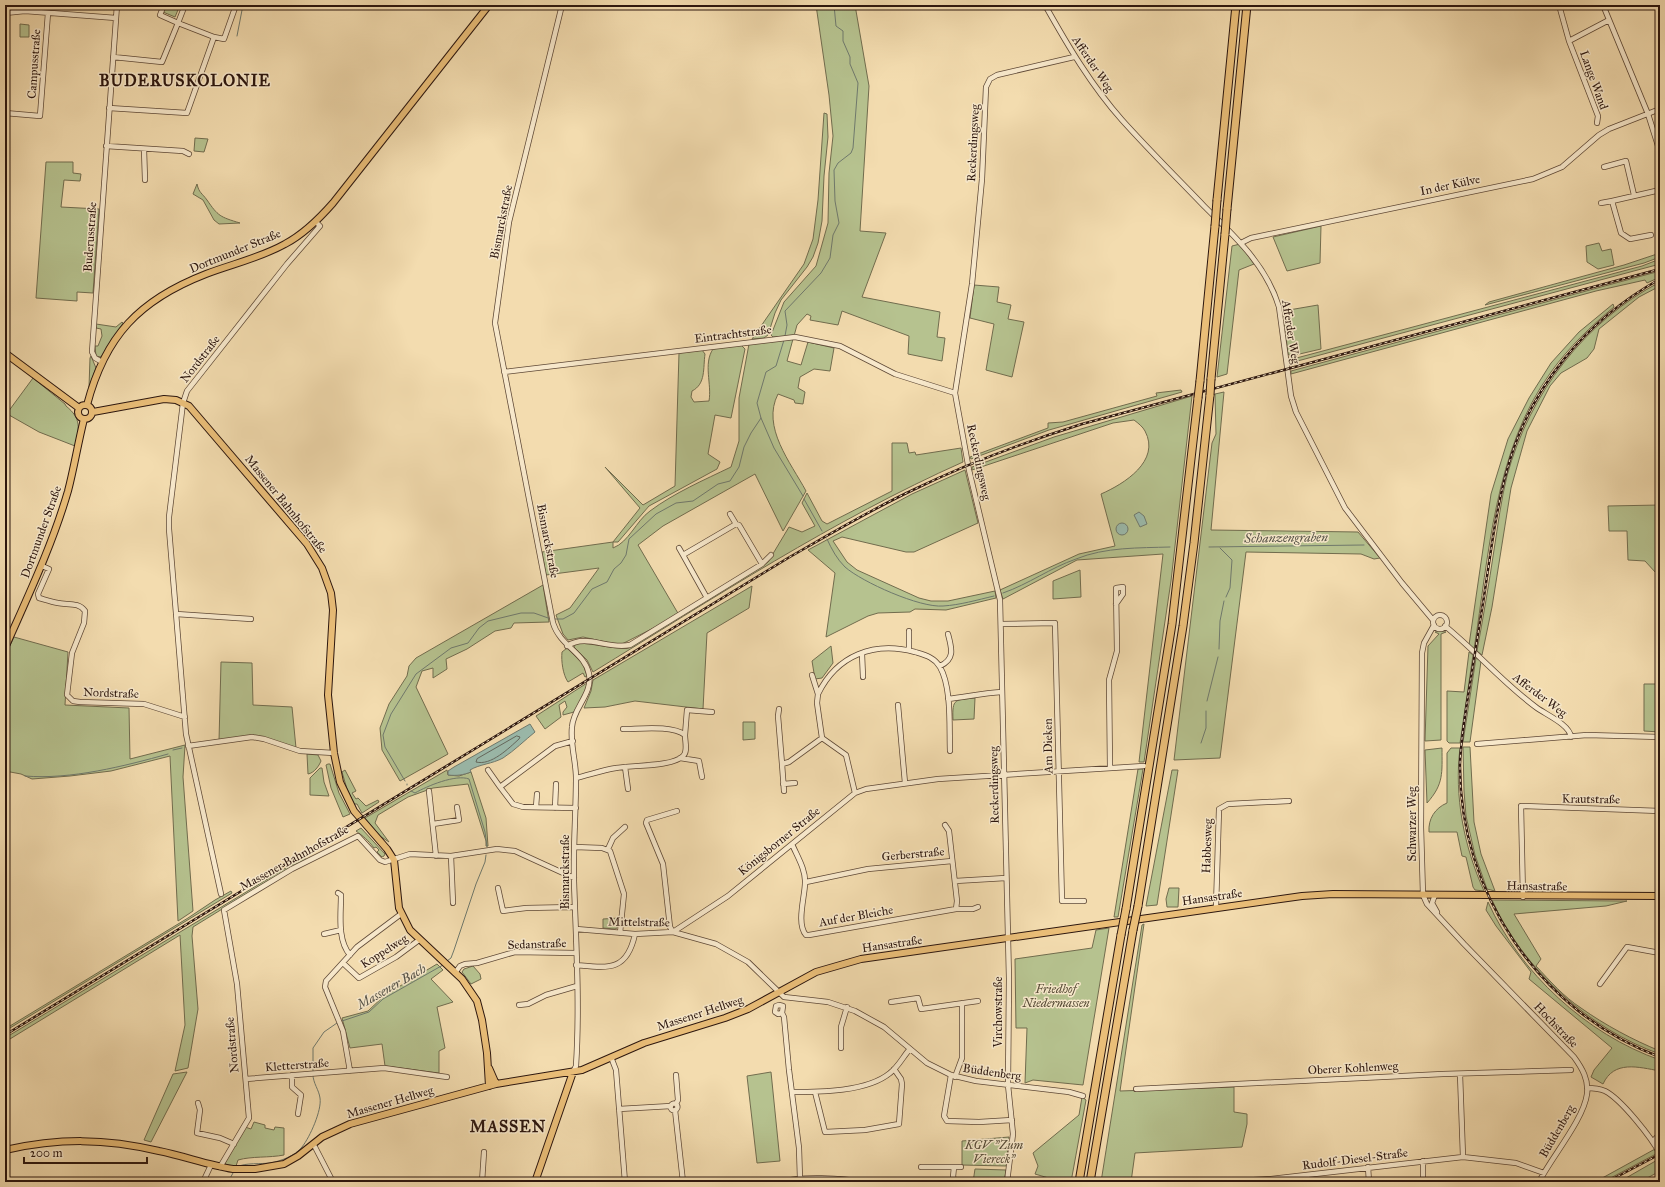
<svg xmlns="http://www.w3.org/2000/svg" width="1665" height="1187" font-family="'IM FELL Great Primer',serif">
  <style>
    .green { fill: #b6c28f; stroke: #716c4e }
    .water { fill: #9bbbad; stroke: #6f796d }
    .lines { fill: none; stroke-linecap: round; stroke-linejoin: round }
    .shore { stroke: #64685e; stroke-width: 1 }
    .stream { stroke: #6f796d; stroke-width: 1 }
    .minor-casing { stroke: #5e4836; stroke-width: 6 }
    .major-casing { stroke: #2c160e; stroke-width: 8 }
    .highway-casing { stroke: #2c160e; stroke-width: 9 }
    .minor { stroke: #f7e8cb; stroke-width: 4.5 }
    .major { stroke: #eabe78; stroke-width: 6 }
    .highway { stroke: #eabe78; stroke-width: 7 }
    .rail-casing { stroke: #2c160e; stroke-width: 2.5 }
    .rail { stroke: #f7e8cb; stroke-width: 1; stroke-dasharray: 3; stroke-linecap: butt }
    .highway-bridge-casing { stroke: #2c160e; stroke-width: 9; stroke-linecap: butt }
    .highway-bridge { stroke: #eabe78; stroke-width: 7 }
    .labels { text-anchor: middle; stroke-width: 3; stroke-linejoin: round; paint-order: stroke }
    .street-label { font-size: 12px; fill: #2c160e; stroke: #f7e8cb }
    .park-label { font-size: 12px; font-style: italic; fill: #554a35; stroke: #f7e8cb }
    .water-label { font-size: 13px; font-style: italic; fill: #535046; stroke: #f7e8cb }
    .district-label { font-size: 16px; font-weight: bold; letter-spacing: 1px; fill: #2c160e; stroke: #f7e8cb }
  </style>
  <rect width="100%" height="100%" fill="#f3dcaf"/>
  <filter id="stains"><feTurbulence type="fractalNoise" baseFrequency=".005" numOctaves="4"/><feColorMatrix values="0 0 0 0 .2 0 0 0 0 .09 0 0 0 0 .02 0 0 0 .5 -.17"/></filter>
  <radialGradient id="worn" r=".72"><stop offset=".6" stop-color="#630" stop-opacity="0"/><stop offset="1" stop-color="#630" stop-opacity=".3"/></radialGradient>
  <path class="green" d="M165,5H180L175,17L163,12Z
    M816,5H855L869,86L860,231L886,233L862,297L940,312L937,337L945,338L942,361L908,354L909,336L842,311L838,325L810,320L811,316L807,314L797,325L794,336L773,337L771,335L784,302L816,266L828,223L829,173L833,136L829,95Z
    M20,24L29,25V37H20Z
    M824,113L827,114L828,137L824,176L822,221L818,243L813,257L807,267L781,300L775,313L768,335L764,338L752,339L804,264L813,239L818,200Z
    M195,138L208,139L204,152L194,151Z
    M46,162H73V173L81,174L80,181L64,180L61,207L99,209L93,293L77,292V301L36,298Z
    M197,184C199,193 202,193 207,200C218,216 220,217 240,223L219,224L214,220L203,200L193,194Z
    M1321,226L1320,263L1287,271L1273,237Z
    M1599,243L1602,251L1611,249L1614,265L1598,269L1587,262L1586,246Z
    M1240,244L1254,264L1239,270L1227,374L1217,377L1232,246Z
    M1660,253V257L1644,263L1485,305L1489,302L1624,265Z
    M1660,259V264L1290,363L1289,360L1642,266Z
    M1660,271V277L1647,283L1645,280L1596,291L1291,374V371Z
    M1660,282V286L1639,297L1599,329L1594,349L1587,358L1561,373L1550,386L1527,431L1511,488L1492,607L1482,655L1477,651C1483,618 1489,584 1494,550C1498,525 1501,500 1507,476C1529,394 1585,321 1660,282Z
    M974,285L999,287L997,302L1011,305L1008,319L1024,322L1012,377L986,370L994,324L970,318Z
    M1613,304L1614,307C1591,326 1569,347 1551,372C1494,450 1489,556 1474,649L1469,645L1491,494L1508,439L1529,398L1551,363L1579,332Z
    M1318,305L1321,349L1291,356L1288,354L1283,311Z
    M122,322L123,323L101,357L96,356L95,346H98L102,336L101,329L96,328V324L116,327Z
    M793,339L787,361L801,365L808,342L834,348L830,371L814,369L800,377L798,388L805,392L803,404L795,403L794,400L778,394C761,427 791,463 806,491L783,531L755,474L663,526L638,545L679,615L622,644H615L583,637L568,640L563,634L556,615L570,608L599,568L546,575L542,552L613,542L640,508L605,467L643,505L675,486L679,353L702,350L705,354C703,368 706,384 692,391L691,397L694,402L709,401C712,384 703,364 713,349L741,345L745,349L731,418L715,415L708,454L720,462L717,469L649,506L618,542H613V548C629,542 636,521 650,511C674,493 704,480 731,467L739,441V398L749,344Z
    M91,356L96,368L89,387L90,358Z
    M33,378L65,404L66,406C82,419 79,428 75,446L39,432L9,415L8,412Z
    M1181,390L1182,392L1049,430L971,459L970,457L1048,428V423L1063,422L1157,396L1156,393Z
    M1224,392L1211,530L1358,532L1380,558L1374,559L1361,554L1246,552L1220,758L1174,760L1212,443L1216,434L1215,394Z
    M1192,396L1171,581L1144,762H1139L1163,554L1077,560L1003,599L1000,590L1079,554L1115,546L1101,494C1124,484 1161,461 1145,431C1143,427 1138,423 1134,420L1113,423L972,470V467L1054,437Z
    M892,443H907L909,453L915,452L916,455L961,448L963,462C833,520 714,598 593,672L587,660L574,647L576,643C593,643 610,649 628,648L768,562L789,527L802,532L815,526L802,503L807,493L822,521L827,524L892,491Z
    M965,470L978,523L914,552H906L842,537L833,541L847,562L857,570L919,598L931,601H948L995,591L996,598L946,610L915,609L910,612L878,613L868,616L826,637L835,573L808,550L912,494Z
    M1660,505V606H1656V573L1645,561L1628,560L1627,531H1609L1608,506Z
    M1080,570L1081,597L1053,599V581Z
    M543,585L549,622L514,623L511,628L495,631L467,649L446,659L447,669L433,678V668L422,671L416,687L448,754L400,781L382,750L380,728L389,704L407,676L409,666L416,658Z
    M752,586L749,608L707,633L703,709L635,701L605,707L584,708L591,691L593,680Z
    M1439,631L1446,632L1441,634V740L1425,741L1428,646L1439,634L1435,632Z
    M14,637L68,652L65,705L129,708L130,759L185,745L183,777L193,911L178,921L170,756L111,771L70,776L32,779L21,774L5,771V656Z
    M831,646L833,663L822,678L815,679L812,661Z
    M567,648L583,664L587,676L585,677L583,673L568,682C563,675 561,661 562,652Z
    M1469,652L1473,655L1460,743H1449L1447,741V691L1464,692Z
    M1476,658L1481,661L1470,742H1463Z
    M221,662L252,663L253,705L292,707L296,748L265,738L219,741Z
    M587,683L586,690L574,712L563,715V712L567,707L565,701L559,705L561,717L545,729L536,716Z
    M1644,684H1660V732L1644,731Z
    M975,698L974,719L953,720C952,698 955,700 975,698Z
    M743,722H755V739L743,740Z
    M1463,747H1470L1474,822L1481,854L1495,891L1487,889L1475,855L1466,816L1464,791Z
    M1442,748C1442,773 1444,784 1427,803L1425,750Z
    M1451,748H1460C1454,796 1464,847 1484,891L1475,890L1473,887L1466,857L1462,856L1457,832H1429C1428,819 1435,808 1447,803V753Z
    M307,754L318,755L321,761C319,766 314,773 308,774Z
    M328,764H330L339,793L350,814L343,817L331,788L326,765Z
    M320,768H322L324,782L329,796L310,795V778Z
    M1138,769H1143L1118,917H1114Z
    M345,770L356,791L352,793L356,799L358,798L366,806L378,800L379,802L362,813L357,804H354L347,789L342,772Z
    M447,770L448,775L459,776L471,772L486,818L488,846H486V841L468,784L433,788L408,797L378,815L375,823L389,842L380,836L365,818Z
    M1172,770H1178L1157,905L1146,906Z
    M361,828L385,854L384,856L382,857L377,852L379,850L376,847L374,848C368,840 363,836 356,831Z
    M304,857L306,860L266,882L193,927L192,936L198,1009L188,1068L175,1071L185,1025L180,935L5,1042V1038Z
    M1169,888H1179L1178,907H1167L1166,899Z
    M231,891L232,893L5,1031V1029L188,918L215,900Z
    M1492,900L1627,901L1606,906L1514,914L1541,959L1536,966C1550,981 1564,997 1581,1008C1605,1025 1633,1040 1660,1051V1054C1590,1030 1522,968 1492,900Z
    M1488,902C1520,973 1586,1034 1660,1060V1071C1638,1067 1614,1060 1603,1084L1591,1077L1594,1070L1612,1048L1529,979L1531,972L1496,926L1486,910Z
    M619,918L617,928L615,929L603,928V919Z
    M1144,924L1120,1091L1234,1087V1112L1247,1114V1124L1242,1147L1135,1153L1131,1182H1101L1142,925Z
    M1109,928L1083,1085L1033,1080L1025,1083L1027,1028H1016L1015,959L1092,948L1096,930Z
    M437,964L443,970L431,979L453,1002L437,1007L445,1048L439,1051V1073L385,1066L382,1044L350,1048L342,1018L368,1011L385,995Z
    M473,966L480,974L481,979L471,984L462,972L464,969Z
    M187,1072L151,1142L144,1140L173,1074Z
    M771,1072L780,1161L757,1163L747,1076Z
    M1082,1097L1086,1100L1071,1182H1030L1052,1179L1035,1174L1038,1166L1033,1153L1079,1115Z
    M254,1122L265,1125V1128L274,1130L275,1127L284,1128V1155C269,1158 252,1156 238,1160L236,1166L226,1165L225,1163L245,1127L251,1129Z
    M1009,1137L1006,1166L962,1165V1141Z
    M1655,1149L1656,1154L1603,1182H1595Z
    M1659,1159L1660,1171L1640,1182H1619Z
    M975,1169L1006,1170L1004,1182H973Z"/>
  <path class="water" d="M1139,512L1144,516L1147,524L1140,527L1134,515Z
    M1116 529a6 6 0 1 1 12 0a6 6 0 1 1-12 0Z
    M530,724L535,732C525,740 514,751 503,758C492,764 480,764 470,770L471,772C463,775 457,776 448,775V771L454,767Z"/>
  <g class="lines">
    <path class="shore" d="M517,736L520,737L519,739C509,748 491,766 476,762L477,759Z"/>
    <path class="stream" d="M237,36L243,5
      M785,336L787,325L785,311L821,273L830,258L833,235L839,223L835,201L834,170L838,163L851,153L853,148L858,83L850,64V57L843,41V31L836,26L834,5
      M761,418L774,448L803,496
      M804,499L822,531
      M827,539C832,550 837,559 845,567C862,582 920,608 943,606C960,605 977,600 994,596
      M1209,547L1364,545
      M1220,548L1232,560L1230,588L1226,597
      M1003,593C1029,584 1050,568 1076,559C1105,547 1139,548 1170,547
      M554,619H563L574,613L592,589L607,582L614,569L621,563L626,555L629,539L656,514L676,503L693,501L718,484L730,481L739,467L744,447L751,433L761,418L757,403L766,372L776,366L784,340
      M1219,649L1220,621L1224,601
      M1207,701L1218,657
      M1201,743L1206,728V711
      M173,750L182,748
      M25,776C70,780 125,766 168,754
      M405,781L385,747L383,735L391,714L416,674L451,648L468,643L479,628L488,621L521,613H534L551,619
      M407,784V785
      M411,791L415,793C427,786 456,774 469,779L485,832L487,847
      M447,961L451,958L454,950L476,884L485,862L486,855
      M342,1021L369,1012L383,999L443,965
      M313,1071V1048L324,1032L337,1023
      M240,1166C243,1163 263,1164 270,1163C281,1161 295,1156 302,1147C310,1137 322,1110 320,1098C319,1090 313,1083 313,1075
      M228,1182L233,1173"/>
    <g class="minor-casing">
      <path id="minor" d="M185,5L178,23L214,37L224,39L236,5
        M562,5L509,222L495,323L553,623C560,646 585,653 589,674C593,694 573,708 572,727C570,744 576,761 576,778C576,813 573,847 574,881C576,942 580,1004 576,1066L573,1072
        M1045,5C1068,46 1091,85 1122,120C1149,150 1177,178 1204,206C1234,236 1266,264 1279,307L1291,396L1296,412L1345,508L1402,583L1433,620
        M1559,5L1569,41
        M1603,5L1648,114L1660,152
        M1659,5L1660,17
        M5,13L25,11L116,18
        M113,57L162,62L178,23L160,15L164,5
        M109,108L187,113L214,37
        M5,113L40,116L48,13
        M1597,123L1598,116L1569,41L1609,20
        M106,146L183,151L189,154
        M144,149L145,180
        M1604,167L1626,161L1634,195
        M1601,203L1612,201
        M1651,235L1630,239L1621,233L1612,201L1660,190
        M1241,243L1251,238L1533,179L1562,167L1599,135L1609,129L1660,109
        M102,362L95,358L92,352L117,5
        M504,372L795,337L840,346L895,374L955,393
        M730,514L736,524
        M679,548L683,555
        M42,566L49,569L38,594L39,598C46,600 52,602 58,603C67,605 79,602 85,611L84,623L72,653L67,695L73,701L80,702L144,704L185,717
        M707,598L683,555L736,524L739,525L762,564
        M176,614L251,619
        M1433 622a7 7 0 1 1 14 0a7 7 0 1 1-14 0Z
        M1001,624L1055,623L1062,901H1084
        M1434,625L1424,643L1422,653L1421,827L1423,895L1427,904L1464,944L1574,1057C1582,1068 1589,1080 1587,1094C1584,1119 1551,1158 1539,1182
        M1445,626C1477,652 1504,684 1537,708C1547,715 1570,725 1571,737
        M567,646C587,633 607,650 630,645L762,564L771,555
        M909,650V631
        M862,654L863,677
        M940,666C955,659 952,649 948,634
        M812,675L818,694L817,703L822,738L846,755L855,793
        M818,694C837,655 874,641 915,652C925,655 934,657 940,667C952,688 949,727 950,751
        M948,699C966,697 983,693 1002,692
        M898,705L905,783
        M779,709L778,716L782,764
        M685,735L687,710L712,712
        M573,741L555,746L500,787L513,804L523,807L576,808
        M1477,744L1587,735L1660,737
        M188,746L252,737L264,739L300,751L334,753
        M680,758L699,761L702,777
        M625,767L628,789
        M1110,768L1109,680L1117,651L1116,588L1123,587V594L1116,604
        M488,770L500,787
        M576,778C589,775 603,770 616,768C631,765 672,767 683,756C688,752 685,742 685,735C672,725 640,729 623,729
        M783,784L795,783
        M429,791L436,856
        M784,791L782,764L789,762L822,738
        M536,807L537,794
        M555,808L556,784
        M433,824L459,820L457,807
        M792,844C797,856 806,870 805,883C805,896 796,924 806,935H809L956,909L957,901L949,831L945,825
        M575,847L602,848L610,851L624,894L620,933
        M608,849L613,838L625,827
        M451,856L453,903
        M955,881L1006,878
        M806,882L868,869L952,861
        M498,888L503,911L526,908L575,907
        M338,893L341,895C341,914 337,940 350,955
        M221,894L186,734L169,529V517L183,403L187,391L287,264L320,226L316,222
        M1435,895L1432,903L1437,912
        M1523,897L1521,806L1660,811
        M1216,907L1219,809L1228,804L1289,801
        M956,909H973L978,907
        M576,929L635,934L673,932L716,944L748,962L784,997L828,1002L855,1011L884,1027L927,1063L951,1075L976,1081L1069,1092L1083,1096
        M673,932L728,896L855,793L866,789L938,779L1144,766
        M673,932L670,927L663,864L646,823L647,820L677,811
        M324,934L341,930
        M343,963L359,978L396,957L419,940
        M576,965C608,968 627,972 635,934
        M455,973L460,966L465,964L477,963L515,952L576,953
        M1600,984L1627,947L1660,953
        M891,1002L918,998L921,1009L978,1001
        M519,1005L528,1004L546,995L577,986
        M782,1013L783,1006L779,1005L776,1006L775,1012L778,1014L782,1013L784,1017L789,1070L799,1148L800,1179
        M841,1048V1027L847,1007
        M611,1057L616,1070L625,1182
        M350,1071L343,1031L325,987L326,981L357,947L401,914
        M1460,1074L1463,1157
        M292,1075V1087L301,1095L298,1114
        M676,1075L678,1100L676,1104
        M951,1075L944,1116L947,1121L979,1122L1012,1120
        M955,1077L962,1058V1003
        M246,1079L384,1068L447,1077
        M1587,1088C1593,1088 1600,1089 1605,1091C1621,1099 1652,1138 1660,1154
        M1136,1089L1443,1074L1571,1070
        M792,1092C820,1092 867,1092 890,1073C898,1067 903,1057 909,1050
        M815,1092L825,1132L865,1130L899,1124L902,1084L901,1079L894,1069
        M198,1103L200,1110L197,1133L220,1138L234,1144
        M670.5 1107a3.5 3.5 0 1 1 7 0a3.5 3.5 0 1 1-7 0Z
        M619,1109L671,1106
        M675,1110L683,1182
        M1653,1141L1660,1134
        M315,1147L333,1182
        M1423,1161V1182
        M220,1167L249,1118L237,984L224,910L292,869L358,836L380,860L385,862L410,854L451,856L497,849L515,851L574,878
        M921,1167H961
        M954,1167L953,1177L956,1182
        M1368,1167L1369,1182
        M203,1182L211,1165
        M482,1182L484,1152
        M784,1182C798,1176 845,1178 860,1182
        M866,1182L870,1180H892
        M1007,1182L1013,1134L1008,1085L1009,979L1000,600L969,470L955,393L972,284L982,179L986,87L990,79L997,75L1074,57
        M1218,1182L1271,1179L1463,1157L1516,1163L1544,1173"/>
    </g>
    <g class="major-casing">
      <path id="major" d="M5,353L79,408
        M78 412a7 7 0 1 1 14 0a7 7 0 1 1-14 0Z
        M87,405C105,336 139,300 206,274C232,264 260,258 285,244C304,234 319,219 333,203L489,5
        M93,412L164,399L176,400L189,406L307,544L322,568L331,593L333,610L328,695L334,753L340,782L354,811L387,849L394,860L399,908L410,930L462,979L477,1001L482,1020L487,1053L489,1086
        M5,648C28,596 52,546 68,491C74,468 78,443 84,419
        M489,1068L496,1084
        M5,1150C59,1138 105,1138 159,1151C184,1156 208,1165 233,1169H255L284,1164L298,1156L322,1137L350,1124L496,1084L582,1070L644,1043L725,1018L748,1009L816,972L861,959L1302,896L1333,894L1660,896
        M535,1182L573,1072"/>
    </g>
    <g class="highway-casing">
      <path id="highway" d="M1217,200L1236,5
        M1227,209L1247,5
        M1211,379L1225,234
        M1200,381L1215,226
        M1138,906L1183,626L1194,543L1210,395
        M1126,909L1172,624L1198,398
        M1079,1182L1121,935
        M1090,1182L1133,930"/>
    </g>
    <use href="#minor" class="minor"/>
    <use href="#major" class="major"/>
    <use href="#highway" class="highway"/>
    <g class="rail-casing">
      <path id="rail" d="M1660,279C1586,320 1529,388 1507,470C1495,513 1490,559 1483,603C1478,632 1474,661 1469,690C1465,715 1461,739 1460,764C1459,892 1539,1012 1660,1057
        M5,1035L788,558C830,534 872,509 915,489C969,463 1025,442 1082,424L1660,269
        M1607,1182L1660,1154"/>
    </g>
    <use href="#rail" class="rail"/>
    <g class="highway-bridge-casing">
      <path id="highway-bridge" d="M1215,226L1217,200
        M1225,234L1227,209
        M1210,395L1211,379
        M1198,398L1200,381
        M1133,930L1138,906
        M1121,935L1126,909"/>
    </g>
    <use href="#highway-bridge" class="highway-bridge"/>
  </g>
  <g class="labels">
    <g class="street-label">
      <text transform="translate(34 64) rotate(-86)" y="4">Campusstraße</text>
      <text transform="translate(1093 64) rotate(56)" y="4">Afferder Weg</text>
      <text transform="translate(1594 80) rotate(70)" y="4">Lange Wand</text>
      <text transform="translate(973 143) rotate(-87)" y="4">Reckerdingsweg</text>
      <text transform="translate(1450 185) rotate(-12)" y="4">In der Külve</text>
      <text transform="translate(501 222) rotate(-79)" y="4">Bismarckstraße</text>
      <text transform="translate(90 237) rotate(-86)" y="4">Buderusstraße</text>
      <text transform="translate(235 251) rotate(-22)" y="4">Dortmunder Straße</text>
      <text transform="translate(1291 332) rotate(81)" y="4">Afferder Weg</text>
      <text transform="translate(733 334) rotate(-7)" y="4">Eintrachtstraße</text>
      <text transform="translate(200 359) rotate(-52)" y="4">Nordstraße</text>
      <text transform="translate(979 462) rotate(78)" y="4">Reckerdingsweg</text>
      <text transform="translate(286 504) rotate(51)" y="4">Massener Bahnhofstraße</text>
      <text transform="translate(41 532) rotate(-70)" y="4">Dortmunder Straße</text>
      <text transform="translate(548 541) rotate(79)" y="4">Bismarckstraße</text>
      <text transform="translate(111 693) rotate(2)" y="4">Nordstraße</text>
      <text transform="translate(1540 695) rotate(37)" y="4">Afferder Weg</text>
      <text transform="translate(1048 746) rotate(-91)" y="4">Am Dieken</text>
      <text transform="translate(994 785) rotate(-91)" y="4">Reckerdingsweg</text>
      <text transform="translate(1591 799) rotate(1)" y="4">Krautstraße</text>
      <text transform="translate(1412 824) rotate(-90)" y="4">Schwarzer Weg</text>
      <text transform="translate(779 841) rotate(-39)" y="4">Königsborner Straße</text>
      <text transform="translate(1207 846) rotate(-88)" y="4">Habbesweg</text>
      <text transform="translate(913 854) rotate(-5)" y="4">Gerberstraße</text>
      <text transform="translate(294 858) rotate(-29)" y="4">Massener Bahnhofstraße</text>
      <text transform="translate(565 872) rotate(-90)" y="4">Bismarckstraße</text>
      <text transform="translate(1537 886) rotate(1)" y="4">Hansastraße</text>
      <text transform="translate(1212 897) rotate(-8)" y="4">Hansastraße</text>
      <text transform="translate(856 916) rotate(-10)" y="4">Auf der Bleiche</text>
      <text transform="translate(639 922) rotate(1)" y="4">Mittelstraße</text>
      <text transform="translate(537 944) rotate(-2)" y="4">Sedanstraße</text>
      <text transform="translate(892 944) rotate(-8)" y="4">Hansastraße</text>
      <text transform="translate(384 951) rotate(-32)" y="4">Koppelweg</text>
      <text transform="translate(998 1012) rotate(-90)" y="4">Virchowstraße</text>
      <text transform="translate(700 1013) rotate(-18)" y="4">Massener Hellweg</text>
      <text transform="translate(1556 1025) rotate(46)" y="4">Hochstraße</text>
      <text transform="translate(232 1045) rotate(-95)" y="4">Nordstraße</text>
      <text transform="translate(297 1065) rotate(-4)" y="4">Kletterstraße</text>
      <text transform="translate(1353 1068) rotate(-3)" y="4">Oberer Kohlenweg</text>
      <text transform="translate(992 1072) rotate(8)" y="4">Büddenberg</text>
      <text transform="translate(390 1102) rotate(-16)" y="4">Massener Hellweg</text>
      <text transform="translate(1557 1131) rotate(-60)" y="4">Büddenberg</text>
      <text transform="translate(1355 1159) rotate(-7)" y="4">Rudolf-Diesel-Straße</text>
    </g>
    <g class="park-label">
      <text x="1056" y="993">Friedhof<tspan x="1056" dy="14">Niedermassen</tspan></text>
      <text x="994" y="1149">KGV "Zum<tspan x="994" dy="14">Viereck"</tspan></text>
    </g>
    <g class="water-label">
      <text transform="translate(1286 537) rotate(-1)" y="5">Schanzengraben</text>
      <text transform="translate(391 986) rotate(-30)" y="5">Massener Bach</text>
    </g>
    <g class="district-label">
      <text x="185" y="86">BUDERUSKOLONIE</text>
      <text x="508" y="1132">MASSEN</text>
    </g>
  </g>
  <rect width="1665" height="1187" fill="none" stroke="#f3dcaf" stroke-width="20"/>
  <rect x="6" y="6" width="1653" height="1175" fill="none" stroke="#2c160e" stroke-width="2"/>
  <rect x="10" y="10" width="1645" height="1167" fill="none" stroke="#2c160e"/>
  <path d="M24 1157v6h123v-6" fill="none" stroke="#2c160e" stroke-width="2"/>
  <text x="30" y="1157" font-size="12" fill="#2c160e" stroke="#f7e8cb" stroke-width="3" paint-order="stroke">200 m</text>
  <rect width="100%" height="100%" filter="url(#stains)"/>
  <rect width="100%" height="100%" fill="url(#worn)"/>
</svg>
